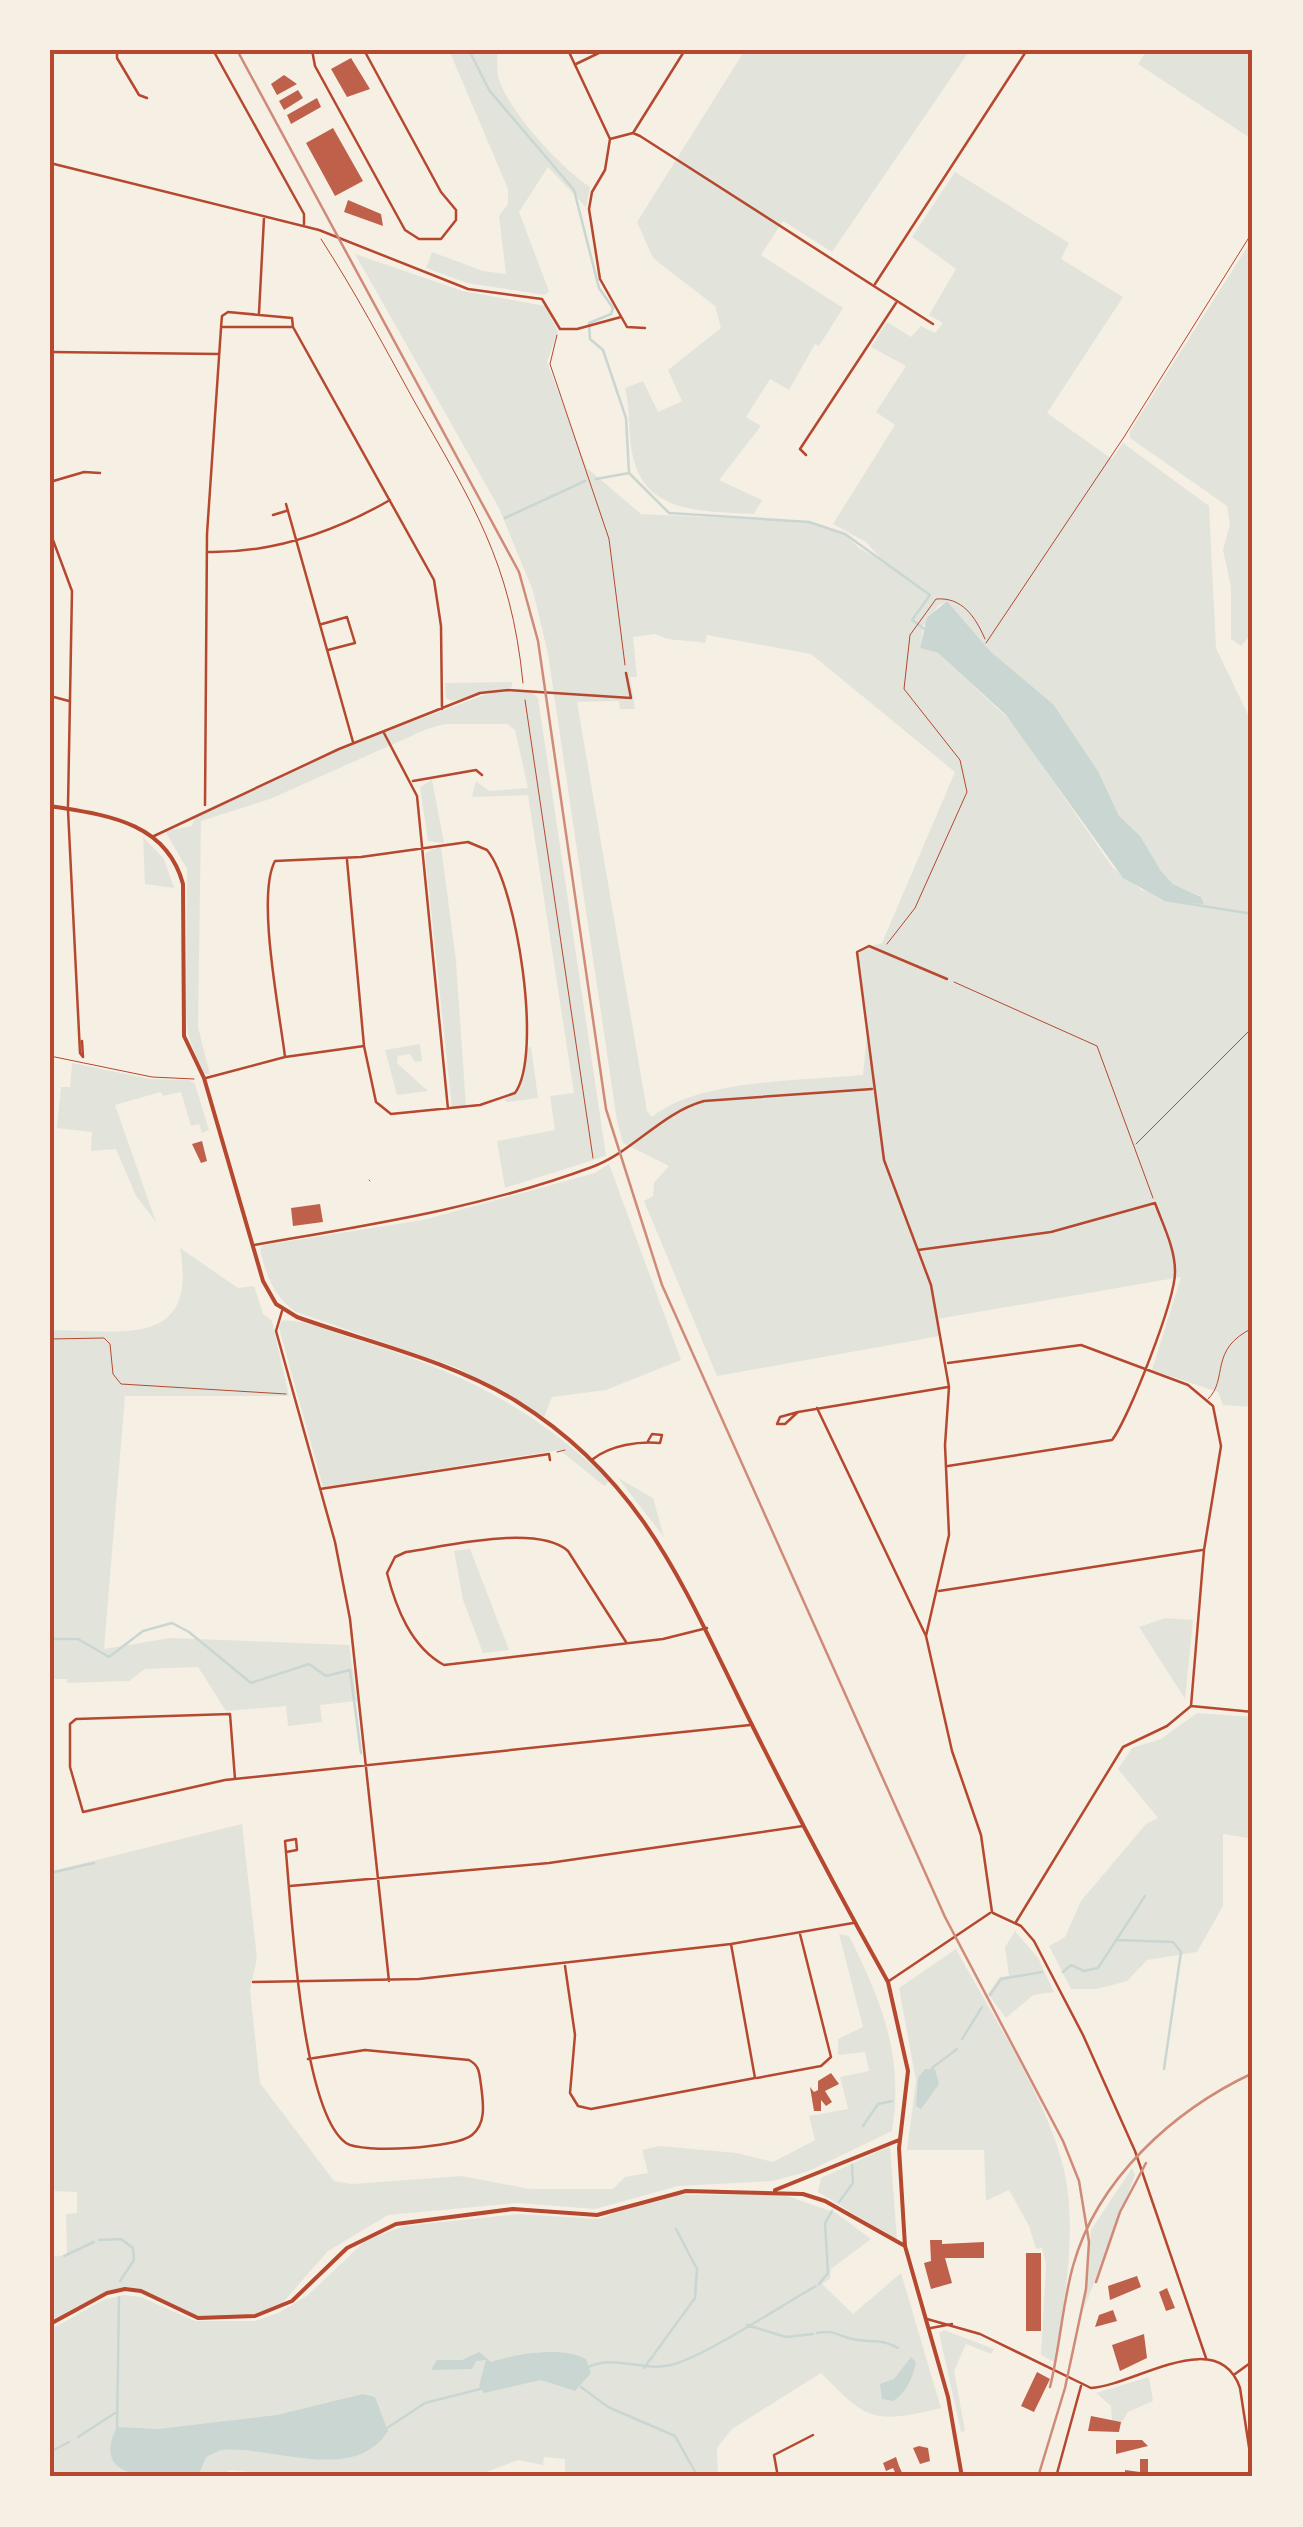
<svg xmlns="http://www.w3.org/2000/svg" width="1303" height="2527" font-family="Figtree,sans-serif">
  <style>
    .green { fill: #e2e4dc; fill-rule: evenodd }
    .water { fill: #c9d6d2 }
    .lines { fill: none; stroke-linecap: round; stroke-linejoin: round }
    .stream { stroke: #c9d6d2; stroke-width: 2.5 }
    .building { fill: #bf614a }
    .path { stroke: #b5482f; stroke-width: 1 }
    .service { stroke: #b5482f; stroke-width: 1 }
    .minor { stroke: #b5482f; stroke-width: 2.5 }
    .tertiary { stroke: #b5482f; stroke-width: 2.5 }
    .secondary { stroke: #b5482f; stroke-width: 4 }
    .rail { stroke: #cf8b77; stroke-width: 2.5 }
    .neatline { fill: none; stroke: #b5482f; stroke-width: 4 }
  </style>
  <rect width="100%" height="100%" fill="#f6efe4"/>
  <path class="green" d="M449,50H497C498,60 496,73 500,82C512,115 561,168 590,187L586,207L548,167L519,212L549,291L545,295L467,283L426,268L432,252L483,271L506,274L499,216L508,204V189Z
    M745,50H970L832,252L783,221L761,255L843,308L819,346L815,344L789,390L770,379L746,417L761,426L719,480L762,500L754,514C713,511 653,516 636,467C627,443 631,413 625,388L643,381L658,412L682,401L668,370L721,328L715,306L653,258L637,222Z
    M1147,50H1253V140L1138,64Z
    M955,172L1069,243L1061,259L1123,297L1047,413L1112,459L1123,443L1209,506L1216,648L1253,725V1407L1223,1405L1218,1392L1152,1370L1181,1277L937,1319L940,1336L717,1376L644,1201L653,1196L654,1183L669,1166L623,1143L617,1121L548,654L533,591L499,508L355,254L463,291L545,306L558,331L547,362L587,468L641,514L809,522L845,534L859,548L884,562L866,542L833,524L895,425L876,412L906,366L871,347L887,322L911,337L921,326L935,333L943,323L929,315L956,269L912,237ZM947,601L990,651L1055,706L1098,771L1119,816L1161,871L1173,884L1200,896L1167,898L1142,890L1113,868L1013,723L938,653L920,648L923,629L918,625H926L938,606ZM655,634C673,643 686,639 705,643L707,635L811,654L955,772L882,943L864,948L857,956L868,1025L863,1075C801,1081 698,1079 652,1117L647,1111L577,702L619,701L620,709H635L630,677H637L633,637Z
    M1253,238V632L1241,646L1231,639V587L1223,550L1230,524L1227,506L1130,438V431Z
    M512,682V687L452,701L446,698L445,683Z
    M495,691H531L538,698L606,1156L505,1188L497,1141L555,1130L550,1096L574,1093L528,795L472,797L476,781L489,791L528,788L515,730L507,724H445L427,729L270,799L201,821L198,1027L210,1074H203L188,1035L186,1011L187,869L165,831L192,826L194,820L188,818L339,749Z
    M432,780L444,843L428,841L420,787Z
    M143,837L164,859L174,888L145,884Z
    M441,846L456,961L466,1107L452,1108L425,853Z
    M420,1044L422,1061L415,1062L410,1054L398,1056L397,1063L428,1091L397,1095L385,1050Z
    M531,1047L538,1098L508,1102L504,1100L521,1084L527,1048Z
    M72,1063L151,1079L190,1080L195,1084L209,1130L202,1133L199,1124L191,1126L181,1092L163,1096L161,1092L115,1105L156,1222L136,1196L116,1149L91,1151L92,1132L57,1128L61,1087H70Z
    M609,1164L681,1360L606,1390L552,1397L544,1417L458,1368L296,1312C273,1296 266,1275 260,1249L264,1245L423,1220L595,1173Z
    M180,1248L238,1288L254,1286L263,1314L272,1321L289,1396H125L104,1649L170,1638L349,1645L357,1701L320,1705L322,1722L288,1726L286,1706L226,1711L198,1667L145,1669L129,1681L67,1683V1679H50V1330C122,1330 198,1350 180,1248Z
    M281,1321C301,1318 328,1331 348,1337C459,1371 525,1402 610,1481L604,1486L560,1450L323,1487L279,1328Z
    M618,1478L653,1498L664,1537Z
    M470,1549L509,1650L483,1653L463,1600L454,1551Z
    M1165,1618L1193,1620L1185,1699L1139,1627Z
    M1197,1713L1253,1717V1839L1223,1834V1906L1197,1952L1147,1960L1127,1981L1097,1989H1071L1049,1946L1065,1937L1081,1901L1146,1824L1158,1818L1118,1769L1132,1748L1161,1739Z
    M242,1824L257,1958L250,1990L260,2083L334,2181L352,2184L462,2176L530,2189H613L625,2177L648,2173L642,2150L659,2146L737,2153L773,2162L815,2140L809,2116L848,2109L840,2077L869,2071L865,2052L838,2055V2039L863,2027L839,1934L849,1936C882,2001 904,2057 892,2131L809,2171L773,2181L678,2186L595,2209L518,2203L388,2215L328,2251L278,2308L262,2315L198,2318L132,2290L113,2291L50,2324V2257L67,2255L66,2214L77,2213V2192L50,2191V1865L52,1871Z
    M1015,1931L1038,1958L1054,1992L1033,1995L1006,2018L988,1994L1000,1977L1009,1976L1005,1947Z
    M956,1949C992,2016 1061,2119 1068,2193C1074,2251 1064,2305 1054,2362L1041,2355L1046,2265L1042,2248L1036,2249L1029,2226L1009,2190L986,2201L984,2150H907L916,2081L899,1988Z
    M890,2146L897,2240L818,2192L821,2178Z
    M1132,2168L1135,2175L1084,2309L1091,2230Z
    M782,2194L836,2213L871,2239L831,2269L830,2279L822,2284L853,2314L901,2273L941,2408C873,2424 868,2421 821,2373L732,2429L717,2448L718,2477H579L565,2475V2459L544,2457L543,2465L518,2460L474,2477H299L230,2470L221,2477H50V2330L103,2300L124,2295L141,2297L195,2321H255L278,2313L308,2295L365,2241L404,2226L519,2214L599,2219L665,2195Z
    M944,2330L994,2349L991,2354L966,2344L954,2371L965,2431L961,2432L939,2333Z
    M1149,2377L1153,2401L1128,2412L1121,2424L1112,2420L1111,2406L1096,2393Z"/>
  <path class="water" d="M947,601L990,651L1054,705L1098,771L1119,816L1140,836L1161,871L1173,884L1201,897L1204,904L1165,901L1123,878L1006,715L938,653L920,648L927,618Z
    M925,2069H935L939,2084L921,2109L916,2106L918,2078Z
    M479,2352L491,2362C517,2354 561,2346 586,2359L591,2373L575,2391L541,2380L484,2393L479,2386L486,2360L476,2361L472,2369L431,2370L437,2360H462Z
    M911,2357L916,2362C913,2376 907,2393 893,2401L882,2399L880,2384L894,2379Z
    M363,2394L375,2397L388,2431C354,2485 273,2445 221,2450L206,2457L198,2477C165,2477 87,2485 117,2427L158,2429L277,2415Z"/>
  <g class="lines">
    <path class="stream" d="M469,50L489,90L574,190L599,288L613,308L611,314L589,323L590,339L603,350L626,418L629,473L669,513L809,522L845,534L930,595L912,620L926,630
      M596,479L629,473
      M505,518L585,481
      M1165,900L1253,914
      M50,1639H78L109,1657L143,1631L172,1623L189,1632L251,1683L309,1664L326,1676L350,1670L361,1753
      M50,1873L94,1863
      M1116,1940L1173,1942L1181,1952L1164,2069
      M1063,1972L1071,1965L1084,1971L1098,1968L1145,1896
      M990,1995L1001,1979L1042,1972
      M962,2039L982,2007
      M932,2068L957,2049
      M863,2126L878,2104L892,2101
      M839,2202L853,2183L852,2165
      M99,2240L121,2239L133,2248L134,2260L120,2281
      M64,2256L94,2242
      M50,2257H52
      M819,2284L828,2273L825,2223L832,2211
      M747,2325L786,2337L813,2334
      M817,2333C837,2329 840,2338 858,2340C876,2343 879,2338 898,2348
      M588,2367C615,2354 641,2372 671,2365C704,2357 782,2305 816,2286
      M644,2368L695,2298L697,2269L676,2229
      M581,2387L608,2407L675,2436L698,2477
      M117,2427L119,2297
      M387,2428L425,2403L480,2389
      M78,2437L115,2413
      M50,2452L69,2442"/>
  </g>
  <path class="building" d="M351,58L370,89L347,97L331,69Z
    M284,75L297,84L277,95L271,84Z
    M298,90L303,98L284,110L279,101Z
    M317,98L321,107L291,124L287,115Z
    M333,128L363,181L335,196L306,143Z
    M348,200L381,214L383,226L344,212Z
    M202,1141L207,1161L201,1163L192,1144Z
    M320,1204L323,1222L293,1226L291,1208Z
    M831,2073L839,2084L825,2091L832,2102L826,2106L821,2100V2111H814L810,2087L814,2092L818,2090V2081Z
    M930,2240H942V2244L984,2242V2258H945L952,2283L931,2289L924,2263L931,2261Z
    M1026,2253H1041V2331H1026Z
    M1137,2276L1141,2287L1110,2300L1108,2286Z
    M1167,2288L1175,2308L1166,2311L1159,2292Z
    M1113,2310L1117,2321L1095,2327L1099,2315Z
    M1144,2334L1147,2358L1120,2371L1112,2345Z
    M1037,2372L1050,2379L1034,2412L1021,2406Z
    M1091,2416L1121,2422L1119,2432L1088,2431Z
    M1116,2440H1142L1148,2446L1116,2454Z
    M919,2446L928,2448L930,2461L920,2464L913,2448Z
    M896,2457L899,2466L904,2477H897L893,2468L886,2471L883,2463Z
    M1140,2459H1148V2477H1125V2470L1140,2472Z"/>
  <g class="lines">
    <path class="path" d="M321,239C354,290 384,346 413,399C472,503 511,561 523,683
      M557,335L550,364L609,539L625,665
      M986,643L1124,437L1253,231
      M525,700L593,1158
      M887,944L915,908L967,792L960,760L904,689L910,635L936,599C962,597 975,616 985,639
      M954,982L1097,1046L1153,1198
      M50,1056L152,1077L194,1079
      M1136,1144L1253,1027
      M369,1180L370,1181
      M50,1339L104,1338L110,1344L113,1374L121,1384L286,1394
      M557,1452L565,1450"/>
    <path class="service" d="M1208,1399C1229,1379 1208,1349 1253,1328"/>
    <path class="minor" d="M117,50V58L139,95L147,98
      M213,50L304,214V224
      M312,50L315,66L405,230L419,239H441L456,220V210L441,192L364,50
      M568,50L610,139L605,170L592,192L589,209L600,279L627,327L645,328
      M576,64L605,50
      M633,133L685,50
      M610,139L633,133L640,136L933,324
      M50,163L319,230L468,289L542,299L560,329H577L621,317
      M875,284L1027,50
      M259,313L264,218
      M293,327H221L222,316L228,312L292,318L293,327L434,580L441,626L442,709
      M50,352L218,354
      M806,455L800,449L896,303
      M50,482L84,472L100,473
      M286,504L353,742
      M273,515L286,511
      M209,552C274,553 334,532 390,500
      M322,624L347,617L355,643L328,650
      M50,696L69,701
      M384,733L417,796L448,1109
      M413,781L476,770L482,775
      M205,805L207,534L221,328
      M68,810L80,1053L83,1057L82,1041
      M154,836L339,749L480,693L508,690L631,698L626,673
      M347,860L364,1046
      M206,1078L285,1057L364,1046L376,1102L391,1114L480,1105L515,1093C543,1055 517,886 487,850L468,842L361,857L275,861C256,896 280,1014 285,1057
      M254,1245C368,1225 482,1208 592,1167C633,1152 661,1113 704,1101L872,1089
      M918,1250L1051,1232L1155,1203C1163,1225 1175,1248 1175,1271C1176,1298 1129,1418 1112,1440L948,1466
      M282,1311L276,1331L335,1542L350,1619L389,1981
      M948,1363L1081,1345L1188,1385L1213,1406L1221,1446L1204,1550L1191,1706
      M817,1408L926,1636L952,1751L981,1835L992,1912
      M798,1412L785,1424H777L780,1417L798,1412L948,1387
      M593,1459C611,1445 639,1441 660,1443L662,1435L652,1434L648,1441
      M320,1489L549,1454L550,1460
      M939,1591L1202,1550
      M926,1636L949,1535L945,1445L949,1387L931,1285L884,1160L857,952L869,946L947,979
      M626,1642L568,1551C537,1524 448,1546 406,1552L395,1557L387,1573C396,1608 411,1647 444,1665L663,1639L707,1628
      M235,1779L230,1714L76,1719L70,1724V1767L83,1812L225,1780L750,1725
      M286,1852L297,1850L296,1839L285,1841C291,1901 300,2110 346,2143C362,2154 457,2148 472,2135C487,2123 483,2102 481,2085C479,2073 480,2066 469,2060L365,2050L308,2059
      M290,1886L549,1863L803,1826
      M993,1913L1021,1926L1034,1941L1083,2035L1135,2151L1206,2358
      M1016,1922L1123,1747L1167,1726L1191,1706L1253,1712
      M565,1966L575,2035L570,2093L578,2106L591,2109L755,2078L731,1944
      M889,1981L990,1913
      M253,1982L419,1979L731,1944L853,1923
      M757,2078L821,2066L831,2057L800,1934
      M1235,2374L1253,2361
      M778,2477L774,2455L813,2435"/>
    <path class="tertiary" d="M50,532L72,591L68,806
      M927,2319L980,2334L1091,2388C1133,2386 1218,2324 1240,2388L1253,2473
      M931,2328L952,2324
      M1056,2477L1081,2386"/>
    <path class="secondary" d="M50,806C105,815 166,821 183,884L184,1036L204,1078L263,1281L276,1304L297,1317C370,1343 449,1360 516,1401C648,1483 687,1596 753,1727C796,1813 841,1898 888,1982L908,2071L899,2148L905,2246L948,2397L962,2477
      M775,2190L899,2140
      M50,2324L107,2293L125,2289L141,2291L198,2318L255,2316L292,2301L347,2248L396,2224L513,2209L597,2215L686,2191L803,2194L825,2201L905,2246"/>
    <path class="rail" d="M237,50L519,572L538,641L606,1109L662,1285L945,1917L1063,2141L1079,2181L1089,2242L1086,2289L1065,2388L1038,2477
      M1096,2282L1120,2212L1146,2163
      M1050,2387C1060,2347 1062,2306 1073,2266C1097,2179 1174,2110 1253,2073"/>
  </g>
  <rect width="1303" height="2527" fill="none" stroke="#f6efe4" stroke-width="105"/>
  <rect x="52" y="52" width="1198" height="2422" class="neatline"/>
</svg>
